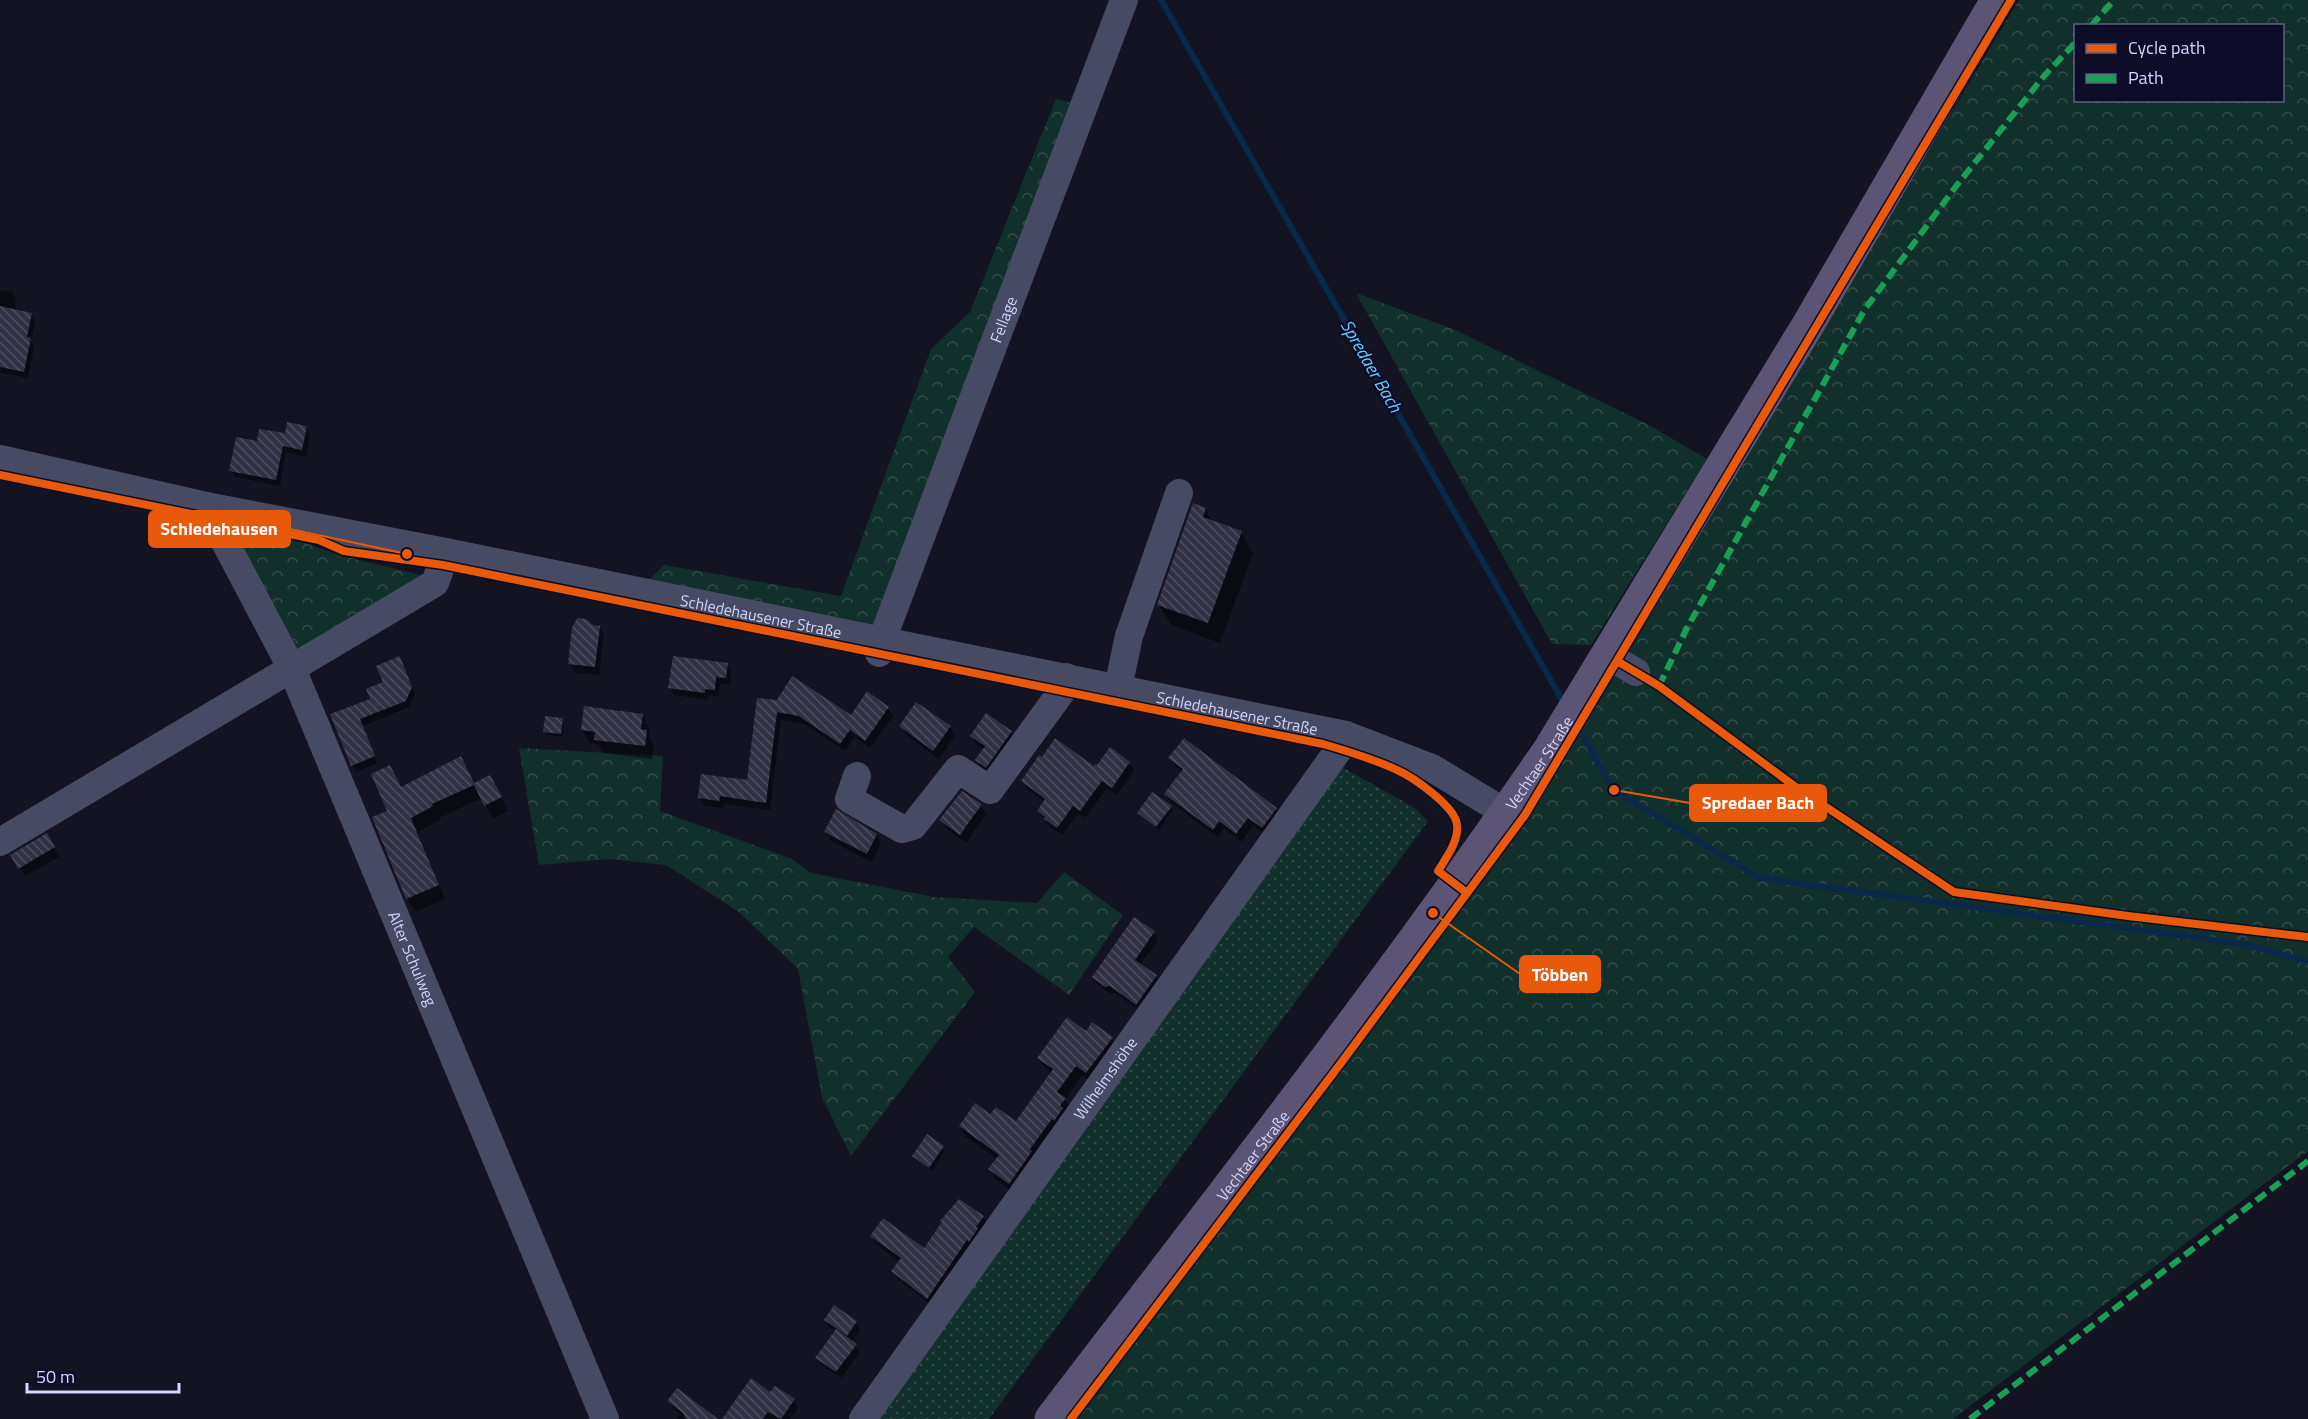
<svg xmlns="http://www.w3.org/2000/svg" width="2308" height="1419" font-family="'Titillium Web',sans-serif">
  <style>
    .grass { fill: url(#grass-dots) }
    .forest { fill: url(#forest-crowns); fill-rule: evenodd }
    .shadow { fill: #0007 }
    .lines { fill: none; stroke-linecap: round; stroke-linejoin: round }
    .stream { stroke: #092949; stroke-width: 6 }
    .building { fill: url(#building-back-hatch) }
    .minor { stroke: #474a63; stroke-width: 28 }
    .major { stroke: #5b5475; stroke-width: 33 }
    .quiet { stroke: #1a9f57; stroke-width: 6; stroke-dasharray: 12 6; stroke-linecap: butt }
    .cycleway-casing { stroke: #0e0d28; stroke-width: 11 }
    .cycleway { stroke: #e8590c; stroke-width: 8 }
    .labels { text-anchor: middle; stroke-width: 5; stroke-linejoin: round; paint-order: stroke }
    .street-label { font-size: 16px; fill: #d4d6ff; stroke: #0e0d28 }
    .water-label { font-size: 18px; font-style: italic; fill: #62ceff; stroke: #0e0d28 }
    .leader { fill: none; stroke: #e8590c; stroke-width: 2 }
    .callout-dot { fill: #e8590c; stroke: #0e0d28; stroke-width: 2 }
    .callout { fill: #e8590c; stroke: #e8590c; stroke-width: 2 }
    .callout-label { font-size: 18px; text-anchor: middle; font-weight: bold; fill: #fff }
  </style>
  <defs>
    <pattern id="grass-dots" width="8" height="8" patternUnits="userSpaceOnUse" patternTransform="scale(1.5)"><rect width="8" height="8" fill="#112f2b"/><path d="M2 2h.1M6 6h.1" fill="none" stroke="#334c4b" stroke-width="1.8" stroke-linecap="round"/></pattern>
    <pattern id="forest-crowns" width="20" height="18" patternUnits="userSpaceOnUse" patternTransform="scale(1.5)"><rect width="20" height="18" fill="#112f2b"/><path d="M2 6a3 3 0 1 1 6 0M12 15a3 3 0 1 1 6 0" fill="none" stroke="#334c4b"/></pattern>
    <pattern id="building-back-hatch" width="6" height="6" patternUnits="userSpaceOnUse" patternTransform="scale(1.5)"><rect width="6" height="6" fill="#323144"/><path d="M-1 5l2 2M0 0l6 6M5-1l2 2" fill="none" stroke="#4f4e60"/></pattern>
  </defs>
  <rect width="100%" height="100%" fill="#141322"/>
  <path class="grass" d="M1340,766L1415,808L1428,821L989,1419H878Z"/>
  <path class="forest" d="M2019,0H2308V1151L1953,1419H1078L1532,813ZM2076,26H2282V100H2076Z
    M1056,99L1073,103L878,626L648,581L664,565L841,596L931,349L970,312Z
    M1356,293L1453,329L1645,423L1707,459L1591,645L1552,644Z
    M238,530L305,543L342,556L425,576L290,659L235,542Z
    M519,748L663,756L660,811L792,859L811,873L934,897L1037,903L1064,872L1123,915L1069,995L974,927L948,957L975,992L851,1156L822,1097L798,969L739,912L666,865L610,859L539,865Z"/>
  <path class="shadow" d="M0,291L12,292L16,299L15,311L31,314L35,322L31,342L34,347L28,378L0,373Z
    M306,428L310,435L306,457L286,452L280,486L235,477L231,470L258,443Z
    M1205,509L1213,522L1241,533L1253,553L1220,643L1171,625L1159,605Z
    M592,626L599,627L604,635L599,675L575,673L570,664Z
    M403,664L415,694L409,707L363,726L377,763L356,772L332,715L372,700Z
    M727,664L731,671L730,685L720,684L718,697L709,695L708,700L674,695L670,688Z
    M758,700L851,717L888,708L893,716L870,748L855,737L845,751L805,724L781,720L770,810L724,804L723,808L705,806L700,798L748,782Z
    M642,715L650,729L649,737L654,745L652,759L604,753L598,744L590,743L582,730Z
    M986,715L1011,732L1016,741L991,775L982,769L977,760L984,750L977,745L972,736Z
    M562,719L564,723L562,737L547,735L544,731Z
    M901,726L950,727L955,736L939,759L906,735Z
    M1170,758L1276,809L1281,817L1267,836L1253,825L1241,842L1224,828L1218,837L1170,802L1166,794L1182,772L1175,766Z
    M1129,763L1134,771L1117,795L1107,788L1085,818L1078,813L1062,835L1050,827L1038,811L1045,802L1027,789L1023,781Z
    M475,785L498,790L508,811L493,819L482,798L439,818L440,820L418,832L445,899L415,912L407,898L389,812L401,788Z
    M981,806L986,814L966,843L946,828L941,820Z
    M1171,807L1173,810L1159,830L1139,813Z
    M825,832L876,835L881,844L872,862L831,841Z
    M47,835L59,857L25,876L12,856Z
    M1154,932L1158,940L1140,965L1156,976L1160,984L1140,1011L1115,993L1111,994L1098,985L1094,977Z
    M1086,1033L1111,1038L1117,1048L1092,1083L1082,1075L1065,1100L1071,1109L1015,1193L996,1180L990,1169L998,1159L966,1137L960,1126L991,1117L1017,1123L1052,1073L1045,1068L1039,1058Z
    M927,1136L945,1151L932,1171L914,1156Z
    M983,1217L987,1225L932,1306L898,1279L893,1272L900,1262L876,1244L872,1236L925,1250L943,1224Z
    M834,1307L856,1322L860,1330L852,1342L860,1352L841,1378L821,1365L817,1358L836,1332L829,1327L825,1320Z
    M771,1394L794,1400L798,1408L790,1419H724Z
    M668,1401L715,1419H677L680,1414L673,1408Z"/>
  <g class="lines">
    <path class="stream" d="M1161,0L1565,705
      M1576,724L1614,790L1760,878L2243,944L2308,962"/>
  </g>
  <path class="building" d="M0,306L32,313L27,337L31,338L24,372L0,367Z
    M287,422L307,426L302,450L283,446L276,480L229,471L236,437L257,441L259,429L285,433Z
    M1193,503L1206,508L1203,517L1242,531L1208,623L1157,605Z
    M577,618L586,619L593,625L600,626L595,667L568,664L572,628Z
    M400,656L412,687L406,701L360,719L375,756L351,766L330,714L370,699L366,689L383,682L376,666Z
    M673,656L728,663L726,678L716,677L715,690L705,689V693L668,688Z
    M792,676L851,715L867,691L889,707L865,741L850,730L840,744L799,716L777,712L766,803L720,796L719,801L698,798L701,774L747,780L757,698L777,700Z
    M916,702L951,726L933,751L899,726Z
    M584,706L643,714L641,729L647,730L645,746L594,740L595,732L581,730Z
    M986,713L1012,731L986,768L975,760L985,746L970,736Z
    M545,716L563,718L561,734L543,732Z
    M1055,738L1094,766L1095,764L1097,765L1110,747L1130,762L1112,788L1102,781L1080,811L1073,806L1057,828L1044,819L1045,817L1037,811L1045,799L1021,781L1039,755L1042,757Z
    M1184,738L1277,808L1262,828L1248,818L1236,834L1219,821L1213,830L1164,794L1183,769L1168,758Z
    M461,756L474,783L490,775L502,797L484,806L474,785L432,804L433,806L411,818L439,885L406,899L372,817L387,811L371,774L390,765L401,787Z
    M962,791L982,804L960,835L939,820Z
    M1152,792L1172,806L1156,827L1137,813Z
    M836,809L877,834L867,854L824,832Z
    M47,833L55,847L18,869L10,855Z
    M1134,917L1155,931L1135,960L1157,975L1136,1005L1110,986L1105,987L1092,977Z
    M1067,1017L1086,1031L1092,1022L1113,1037L1086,1073L1076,1066L1057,1092L1066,1098L1060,1106L1063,1108L1054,1121L1052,1119L1030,1149L1032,1151L1009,1184L988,1169L999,1155L959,1126L975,1103L990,1114L996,1107L1016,1121L1053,1069L1037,1058Z
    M927,1134L944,1146L929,1168L912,1156Z
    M959,1199L984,1216L976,1227L978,1228L969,1242L967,1240L927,1299L891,1271L901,1258L870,1236L883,1218L924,1248L942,1222L940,1221Z
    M834,1305L857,1321L847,1336L824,1320Z
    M836,1329L857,1344L836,1372L815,1358Z
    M751,1378L770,1392L775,1386L795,1399L781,1419L768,1412L763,1419H722Z
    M677,1388L693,1400L718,1419H686L683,1413L667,1401Z"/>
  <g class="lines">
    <g class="minor">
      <path id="s1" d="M0,459L206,506L446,552L1346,735L1432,768L1506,813"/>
      <path id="s2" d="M206,506L292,669L605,1419"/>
      <path id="s3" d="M879,653L888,624L1124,0"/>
      <path d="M1617,661L1636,672"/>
      <path d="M1118,688L1129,636L1179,493"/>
      <path d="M857,776L849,799L902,829L913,826L958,769L990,790L1062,691L1066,677"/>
      <path d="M0,842L435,583L446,552"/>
      <path id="s4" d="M863,1419L1339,749L1346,735"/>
    </g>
    <path class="major" id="s5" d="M1051,1419C1220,1198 1392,979 1549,750L1808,325L1997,0"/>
    <path class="quiet" d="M2091,26L2114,0
      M1659,686L1687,628L1865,309L1957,185L2044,76L2076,42
      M1970,1419L2308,1161"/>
    <g class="cycleway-casing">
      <path id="cycleway" d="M0,475L319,540L344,551L443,565L1323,744C1347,751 1374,759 1397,770C1413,777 1456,807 1457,825C1459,841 1446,858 1438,871L1467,893
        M1617,661L1659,686L1793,785L1954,892L2128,916L2308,937
        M1071,1419L1344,1059L1525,815L2011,0"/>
    </g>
    <use href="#cycleway" class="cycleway"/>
  </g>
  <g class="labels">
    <g class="street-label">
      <text dy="6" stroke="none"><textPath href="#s3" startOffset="356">Fellage</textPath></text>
      <text dy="6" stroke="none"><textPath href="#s1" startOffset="777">Schledehausener Straße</textPath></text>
      <text dy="6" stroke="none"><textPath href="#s1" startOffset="1263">Schledehausener Straße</textPath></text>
      <text dy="6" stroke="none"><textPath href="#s5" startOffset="818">Vechtaer Straße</textPath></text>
      <text dy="6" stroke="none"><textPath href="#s2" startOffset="498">Alter Schulweg</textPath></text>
      <text dy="6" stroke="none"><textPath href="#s4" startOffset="418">Wilhelmshöhe</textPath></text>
      <text dy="6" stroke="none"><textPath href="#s5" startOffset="332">Vechtaer Straße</textPath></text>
    </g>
    <g class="water-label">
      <text transform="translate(1371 366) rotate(60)" y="6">Spredaer Bach</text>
    </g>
  </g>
  <path class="leader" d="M407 554L290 529M1614 790L1690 803M1433 913L1520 974"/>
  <g class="callout-dot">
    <circle cx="407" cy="554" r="6"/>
    <circle cx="1614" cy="790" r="6"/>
    <circle cx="1433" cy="913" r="6"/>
  </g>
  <g class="callout">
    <rect x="149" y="511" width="141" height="36" rx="6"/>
    <rect x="1690" y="785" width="136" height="36" rx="6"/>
    <rect x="1520" y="956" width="80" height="36" rx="6"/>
  </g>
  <g class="callout-label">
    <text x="219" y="535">Schledehausen</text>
    <text x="1758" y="809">Spredaer Bach</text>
    <text x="1560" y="981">Többen</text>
  </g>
  <rect x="2074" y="24" width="210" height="78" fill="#0e0d28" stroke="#5d5d7e" stroke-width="1.5"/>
  <rect x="2086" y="44" width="30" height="9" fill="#e8590c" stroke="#5d5d7e" stroke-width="1.5"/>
  <text x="2128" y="54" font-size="18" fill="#d4d6ff">Cycle path</text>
  <rect x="2086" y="74" width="30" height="9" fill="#1a9f57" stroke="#5d5d7e" stroke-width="1.5"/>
  <text x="2128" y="84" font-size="18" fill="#d4d6ff">Path</text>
  <path d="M27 1383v9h152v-9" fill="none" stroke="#d4d6ff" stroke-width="3"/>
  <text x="36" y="1383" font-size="18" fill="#d4d6ff" stroke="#0e0d28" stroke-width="4.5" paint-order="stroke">50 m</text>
</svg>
